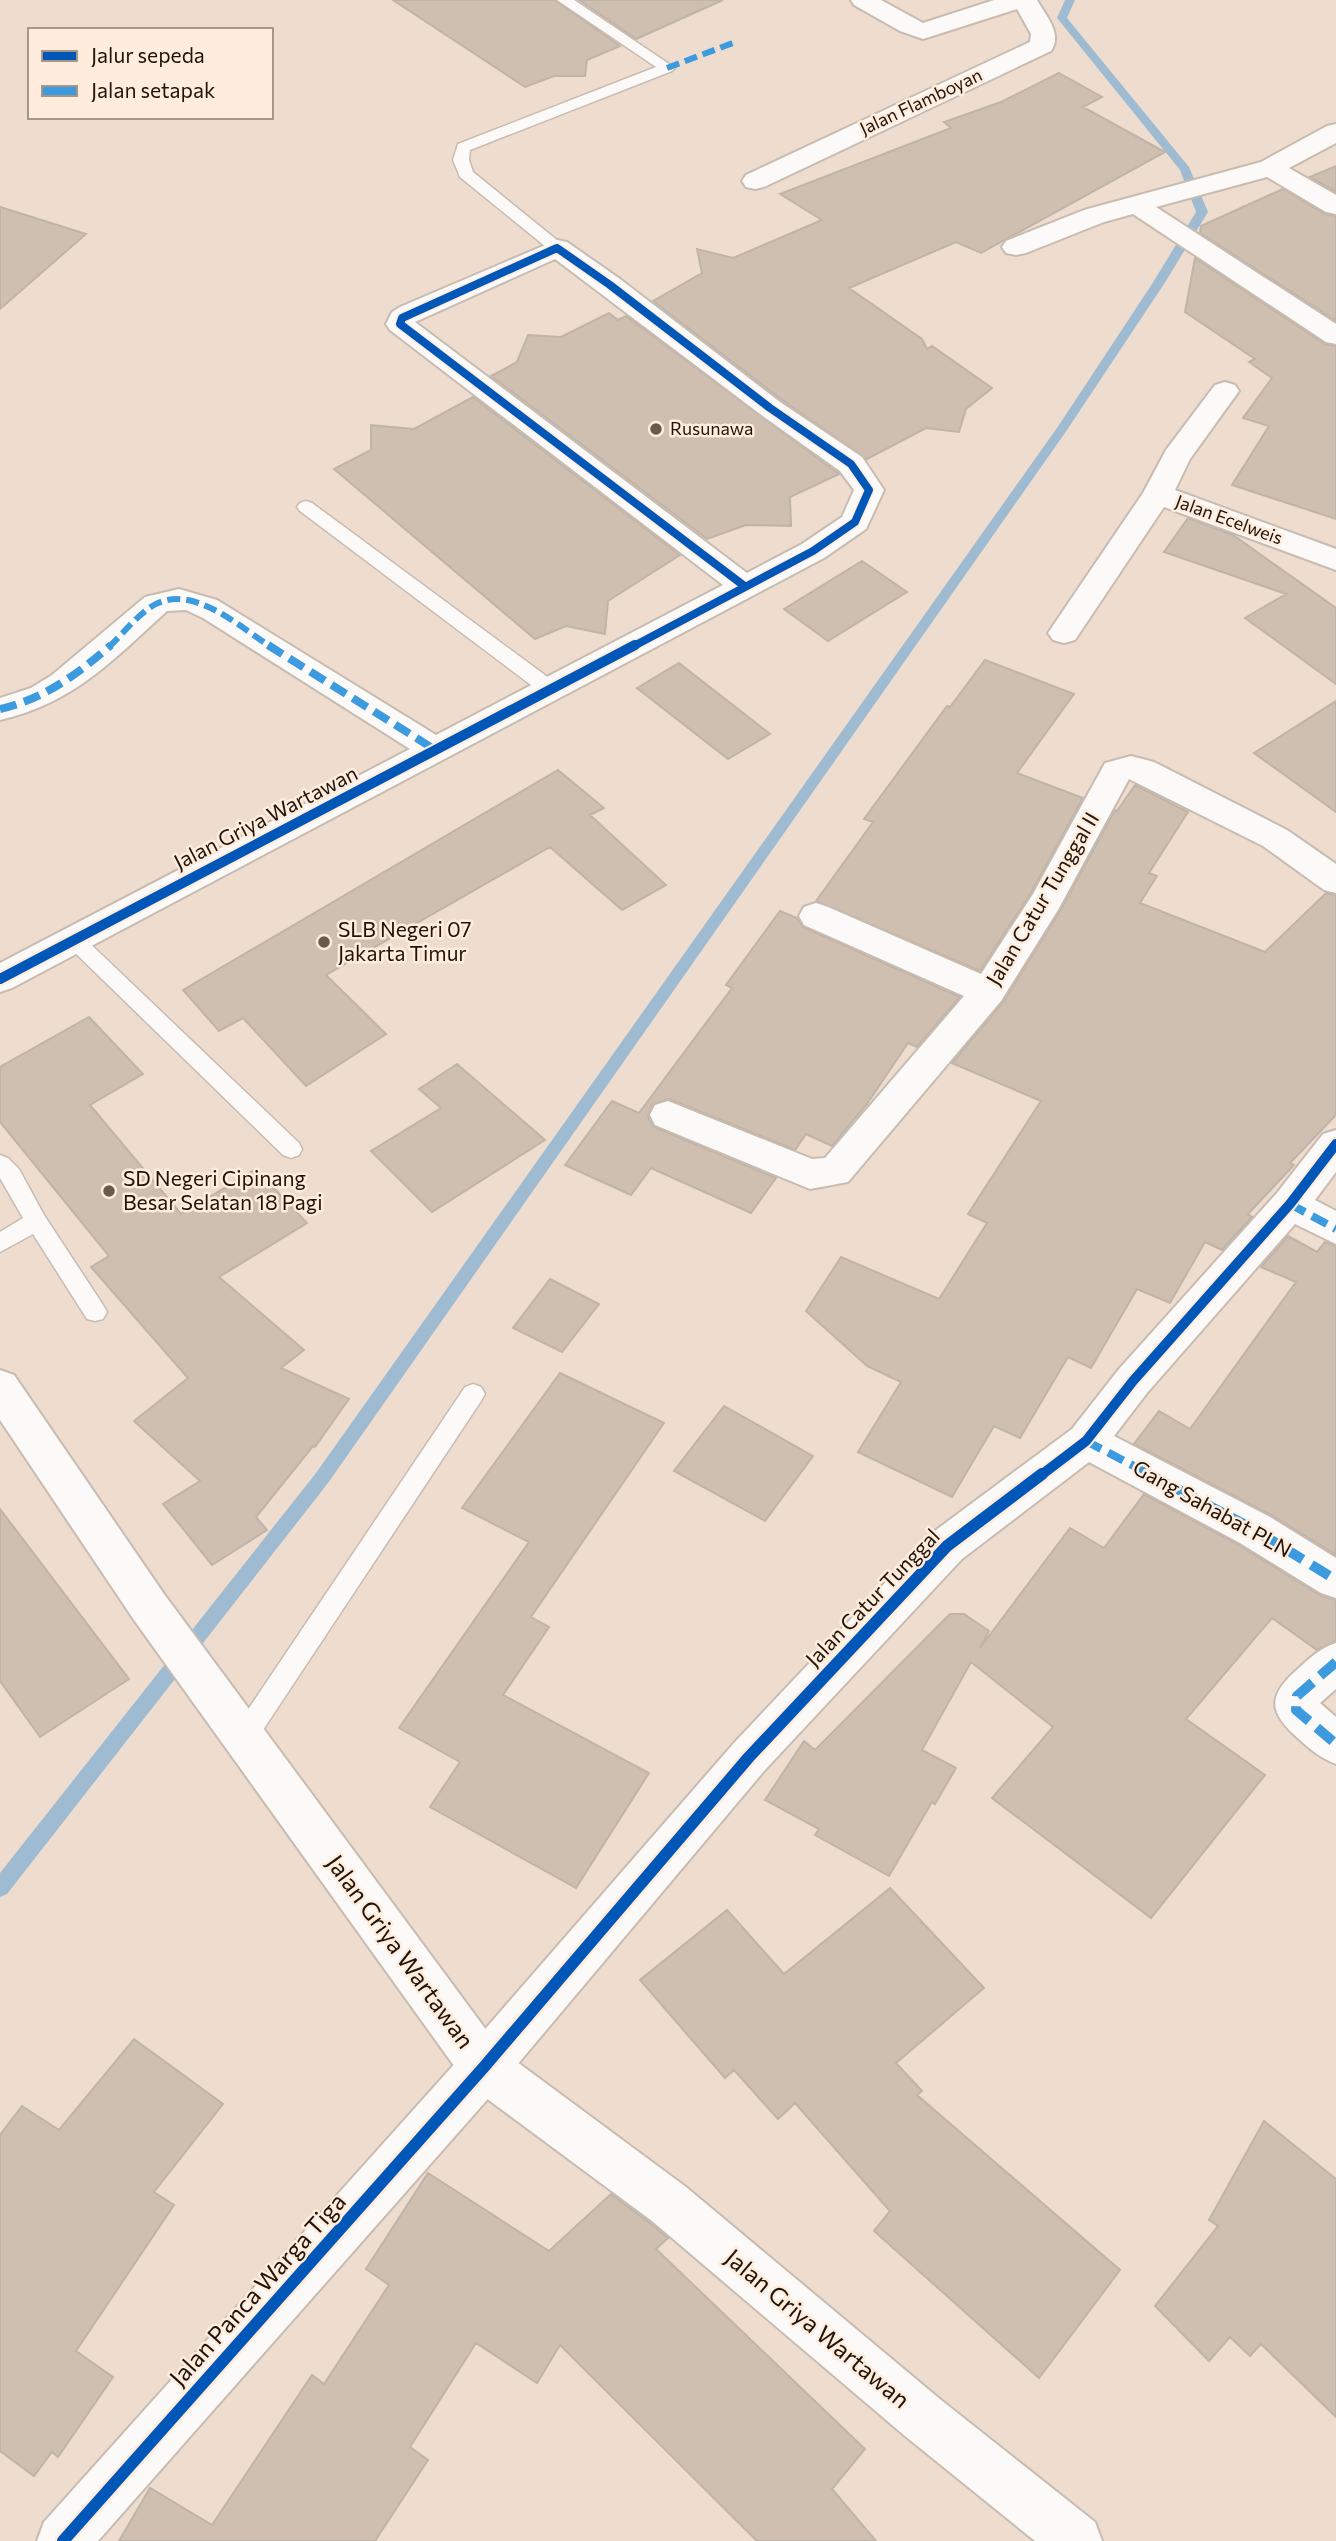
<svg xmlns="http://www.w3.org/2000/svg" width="1336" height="2541" font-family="Commissioner,sans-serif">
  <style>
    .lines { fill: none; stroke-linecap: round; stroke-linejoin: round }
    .stream { fill: #9ebbd2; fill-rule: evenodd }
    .building { fill: #cfbfb0; stroke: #c0b3a8; stroke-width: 2 }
    .service-casing { stroke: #c8bbb0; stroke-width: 3 }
    .minor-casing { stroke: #c8bbb0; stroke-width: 4 }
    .tertiary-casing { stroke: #c8bbb0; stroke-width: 4 }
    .service { fill: #fcfaf8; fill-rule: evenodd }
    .minor { fill: #fcfaf8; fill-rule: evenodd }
    .tertiary { fill: #fcfaf8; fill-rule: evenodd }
    .quiet-far2 { stroke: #3c9ade; stroke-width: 6; stroke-dasharray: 13 6; stroke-linecap: butt }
    .quiet-far1 { stroke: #3c9ade; stroke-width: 8; stroke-dasharray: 17 8; stroke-linecap: butt }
    .quiet { stroke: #3c9ade; stroke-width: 10; stroke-dasharray: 21 10; stroke-linecap: butt }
    .cycleway-far2-casing { stroke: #ffecdc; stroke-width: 11 }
    .cycleway-far1-casing { stroke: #ffecdc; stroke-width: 14 }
    .cycleway-casing { stroke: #ffecdc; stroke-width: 17 }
    .cycleway-far2 { stroke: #0057b8; stroke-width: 8 }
    .cycleway-far1 { stroke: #0057b8; stroke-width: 10 }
    .cycleway { stroke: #0057b8; stroke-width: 12 }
    .poi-dot { fill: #675a4f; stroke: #ffecdc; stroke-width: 2.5 }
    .labels { text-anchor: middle; stroke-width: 5; stroke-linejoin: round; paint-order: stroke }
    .far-street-label { font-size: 18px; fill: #1e140a; stroke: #ffecdc }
    .far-poi-label { font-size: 18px; fill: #1e140a; stroke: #ffecdc; text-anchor: start }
    .street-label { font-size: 21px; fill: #1e140a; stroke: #ffecdc }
    .poi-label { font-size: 21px; fill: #1e140a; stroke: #ffecdc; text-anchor: start }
    .near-street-label { font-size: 24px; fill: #1e140a; stroke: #ffecdc }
  </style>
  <rect width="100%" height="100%" fill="#eeddcf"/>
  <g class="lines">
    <path class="stream" d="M1065,0H1075L1067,18L1189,167L1208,212L1164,284L1067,430L328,1483L7,1894L0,1897V1873L316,1473L1059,425L1152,284L1196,212L1180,170L1057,18Z"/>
  </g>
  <path class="building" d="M393,0H555L620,46L587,60L585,76H554L525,87Z
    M579,0H723L636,39Z
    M1059,73L1102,97L1083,107L1165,152L981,253L956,242L849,288L922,339L927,349L932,346L992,388L966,409L959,432L926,428L867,459L782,400L653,301L702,273L697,249L733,258L822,220L780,194L951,128L944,122L1001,102Z
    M1336,166V192L1310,177Z
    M1283,189L1325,214L1336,216V321L1200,233L1201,226Z
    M0,207L86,234L0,309Z
    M1195,258L1325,344L1336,346V519L1232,485L1269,426L1243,418L1272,378L1249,362L1255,359L1185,312Z
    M609,313L618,320L626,316L839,474L790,497L791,526L746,525L707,539L491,376L517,362L528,335L561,337Z
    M473,397L680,555L608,601L605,634L566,626L535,639L334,469L371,450V425L414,429Z
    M1188,518L1233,535L1336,608V684L1245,618L1286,594L1164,552Z
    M862,561L907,592L828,641L784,609Z
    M985,660L1074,694L1017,773L1083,798L1031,893L980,971L816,901L873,822L864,819L947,706L950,707Z
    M679,663L770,734L728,759L637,688Z
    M1336,701V812L1254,753Z
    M558,770L604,808L590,815L666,885L622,910L550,847L326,975L386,1034L306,1086L243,1018L219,1031L183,990Z
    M1135,785L1188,812L1149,873L1157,876L1140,903L1265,952L1326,893L1336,895V1115L1290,1163L1294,1165L1248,1214L1252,1217L1222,1250L1205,1242L1170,1303L1137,1289L1091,1368L1068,1357L1020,1438L994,1426L952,1497L858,1452L901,1382L867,1366L806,1311L841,1257L939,1299L987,1223L968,1214L1041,1101L952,1063L1003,1002L1060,911L1115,810L1117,811Z
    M780,911L797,918L803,927L960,997L917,1047L908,1043L867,1104L832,1146L806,1134L795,1150L669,1099L653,1104L648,1116L654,1127L776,1178L751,1213L651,1168L631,1195L565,1165L612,1101L639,1113L732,988L726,985Z
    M89,1017L143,1074L90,1105L181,1214L256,1169L307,1223L219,1277L304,1350L281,1368L349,1399L315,1447L313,1446L256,1517L267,1530L212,1565L163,1504L200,1481L134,1421L188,1378L91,1267L109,1256L0,1122V1067Z
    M457,1064L545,1140L432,1212L371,1151L441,1108L419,1089Z
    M1288,1236L1317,1252L1325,1242L1336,1246V1555L1271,1515L1134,1444L1159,1411L1190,1429L1296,1282L1261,1267Z
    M550,1279L599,1304L562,1352L513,1328Z
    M560,1373L664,1423L531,1617L549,1627L503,1695L649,1773L576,1888L430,1807L460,1762L399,1728L529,1542L462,1508Z
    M724,1406L813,1456L765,1521L674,1471Z
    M1144,1494L1239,1545L1320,1595L1336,1600V1641L1317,1650L1272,1618L1186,1719L1265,1775L1151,1918L992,1798L1053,1727L971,1662L922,1750L956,1768L935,1804L932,1802L889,1876L815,1835L819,1829L765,1800L804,1741L815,1750L950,1614H964L989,1631L980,1648L1070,1528L1104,1548Z
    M0,1509L129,1679L40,1737L0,1681Z
    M890,1888L984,1988L896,2063L922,2091L917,2095L1120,2270L1039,2378L874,2231L890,2211L795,2103L778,2119L734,2070L725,2078L640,1980L727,1910L784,1974Z
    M134,2039L223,2104L154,2192L174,2205L76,2351L113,2377L58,2457L52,2452L34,2476L0,2451V2135L22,2106L59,2130Z
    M1264,2121L1336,2179V2417L1261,2344L1250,2356L1230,2337L1209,2361L1155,2306L1218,2226L1209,2220Z
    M428,2173L549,2251L611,2194L650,2223L668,2238L656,2249L865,2449L832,2489L876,2541H757L560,2345L537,2383L476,2343L410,2447L428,2460L375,2541H119L150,2488L212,2525L312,2375L324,2384L389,2285L366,2269Z"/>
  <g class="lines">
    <g class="service-casing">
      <path id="service" d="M557,0H574L675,68L672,71L470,150L469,160L473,172L563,245L565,248L563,251H551L460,177L453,160L458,144L656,67Z
        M306,501L312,503L557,684L560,689L557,694H543L300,511L297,507L300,503Z
        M73,931L80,934L299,1143L302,1149L299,1155L291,1158L283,1155L66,944L63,939L66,934Z
        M0,1155L8,1158L19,1169L44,1215L103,1305L107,1312L103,1319L95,1321L87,1319L33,1234L0,1252V1232L23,1218L0,1178Z
        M473,1384L481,1387L485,1394L481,1401L253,1745L244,1749L235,1745L231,1737L235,1729L465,1387Z"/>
    </g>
    <g class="minor-casing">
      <path id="minor" d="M851,0H881L923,23L994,0H1037C1046,16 1063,34 1051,51L764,187L755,189L746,187L742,181L746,175L1030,42L1031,34L1017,9L923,39L900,31L854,5Z
        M1336,124V143L1289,168L1336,195V214L1326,212L1267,177L1156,207L1336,324V344L1326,342L1133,214L1104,222L1026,253L1016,255L1006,253L1002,247L1006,241L1084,210L1261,162L1327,126Z
        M557,240L567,242L620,279L780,402L862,457L884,490L866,529L824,558L12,988L0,992V963L410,749L203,618L186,610L167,611C113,660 74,703 0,720V698L31,688L52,675L145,597L179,589L217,600L436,735L723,585L390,330L386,324L392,312L400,307ZM555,259L760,414L840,471L854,490L842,517L802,544L747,573L415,322Z
        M1225,382L1235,385L1239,391L1190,459L1175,490L1336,549V570L1164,507L1075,640L1064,643L1053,640L1048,633L1143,493L1166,450L1215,385Z
        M1131,756L1154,762L1287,830L1336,864V893L1324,890L1263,846L1129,779L1058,910L1001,1001L848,1182L810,1189L655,1125L650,1115L655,1105L668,1101L812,1159L825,1158L964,996L804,925L799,916L804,907L816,903L828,907L981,974L1033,894L1105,763Z
        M1336,1130V1172L1315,1200L1336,1211V1244L1295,1224L1147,1393L1114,1436L1270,1517L1336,1558V1598L1321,1593L1240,1543L1089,1462L962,1559L764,1771L501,2084L98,2541H37L44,2522L467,2050L734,1743L932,1533L1072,1429L1119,1369L1277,1193L1323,1134Z
        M1336,1643V1689L1320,1703L1336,1717V1764C1321,1758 1312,1751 1300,1740C1267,1712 1267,1695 1300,1667C1312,1656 1321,1648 1336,1643Z"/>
    </g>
    <g class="tertiary-casing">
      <path id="tertiary" d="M0,1370L14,1375L164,1594L501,2050L686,2187L941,2400L1095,2522L1102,2541H1035L905,2436L652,2221L467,2084L134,1620L0,1420Z"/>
    </g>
    <use href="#service" class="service"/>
    <use href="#minor" class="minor"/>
    <use href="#tertiary" class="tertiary"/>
    <path class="quiet-far2" d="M667,68L738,41
      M109,647C123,634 140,611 158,603C196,586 241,628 271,647"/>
    <path class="quiet-far1" d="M268,645L437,751
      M0,709C44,699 78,674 111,645
      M1290,1204L1336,1229
      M1086,1441L1153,1476"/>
    <path class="quiet" d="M1149,1474L1255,1530L1336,1580
      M1336,1662L1297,1696L1296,1710L1336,1744"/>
    <g class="cycleway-far2-casing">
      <path id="cycleway-far2" d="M632,647L813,551L855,522L869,490L851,464L770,408L610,285L557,248L402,318L400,324L743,585"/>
    </g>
    <g class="cycleway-far1-casing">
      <path id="cycleway-far1" d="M0,979L635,645
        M1040,1476L1086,1441L1133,1381L1290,1204L1336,1144"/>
    </g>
    <g class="cycleway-casing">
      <path id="cycleway" d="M63,2541L484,2067L749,1757L947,1546L1042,1474"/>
    </g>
    <use href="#cycleway-far2" class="cycleway-far2"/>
    <use href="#cycleway-far1" class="cycleway-far1"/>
    <use href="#cycleway" class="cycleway"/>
  </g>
  <g class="poi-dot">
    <circle cx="656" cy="429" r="7"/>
    <circle cx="324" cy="942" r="7"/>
    <circle cx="109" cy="1191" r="7"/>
  </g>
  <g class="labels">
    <g class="far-street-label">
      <text transform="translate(921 102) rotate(-25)" y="6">Jalan Flamboyan</text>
      <text transform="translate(1229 520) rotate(20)" y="6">Jalan Ecelweis</text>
    </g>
    <g class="far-poi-label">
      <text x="670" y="435">Rusunawa</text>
    </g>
    <g class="street-label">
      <text transform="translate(266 818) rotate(-27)" y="7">Jalan Griya Wartawan</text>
      <text transform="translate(1043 899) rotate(-59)" y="7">Jalan Catur Tunggal II</text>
      <text transform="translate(1212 1509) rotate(29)" y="7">Gang Sahabat PLN</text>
      <text transform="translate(873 1598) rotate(-46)" y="7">Jalan Catur Tunggal</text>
    </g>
    <g class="poi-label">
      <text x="338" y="937">SLB Negeri 07<tspan x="338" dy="24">Jakarta Timur</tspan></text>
      <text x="123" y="1186">SD Negeri Cipinang<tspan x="123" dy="24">Besar Selatan 18 Pagi</tspan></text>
    </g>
    <g class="near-street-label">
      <text transform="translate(400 1952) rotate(54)" y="8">Jalan Griya Wartawan</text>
      <text transform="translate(258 2290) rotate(-48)" y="8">Jalan Panca Warga Tiga</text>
      <text transform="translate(817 2329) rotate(40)" y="8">Jalan Griya Wartawan</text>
    </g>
  </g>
  <rect x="28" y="28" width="245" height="91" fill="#ffecdc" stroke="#a59688" stroke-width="2"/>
  <rect x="42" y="51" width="35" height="10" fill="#0057b8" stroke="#a59688" stroke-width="2"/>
  <text x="91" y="63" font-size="21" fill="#1e140a">Jalur sepeda</text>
  <rect x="42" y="86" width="35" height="10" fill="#3c9ade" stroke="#a59688" stroke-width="2"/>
  <text x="91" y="98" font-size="21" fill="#1e140a">Jalan setapak</text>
</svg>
